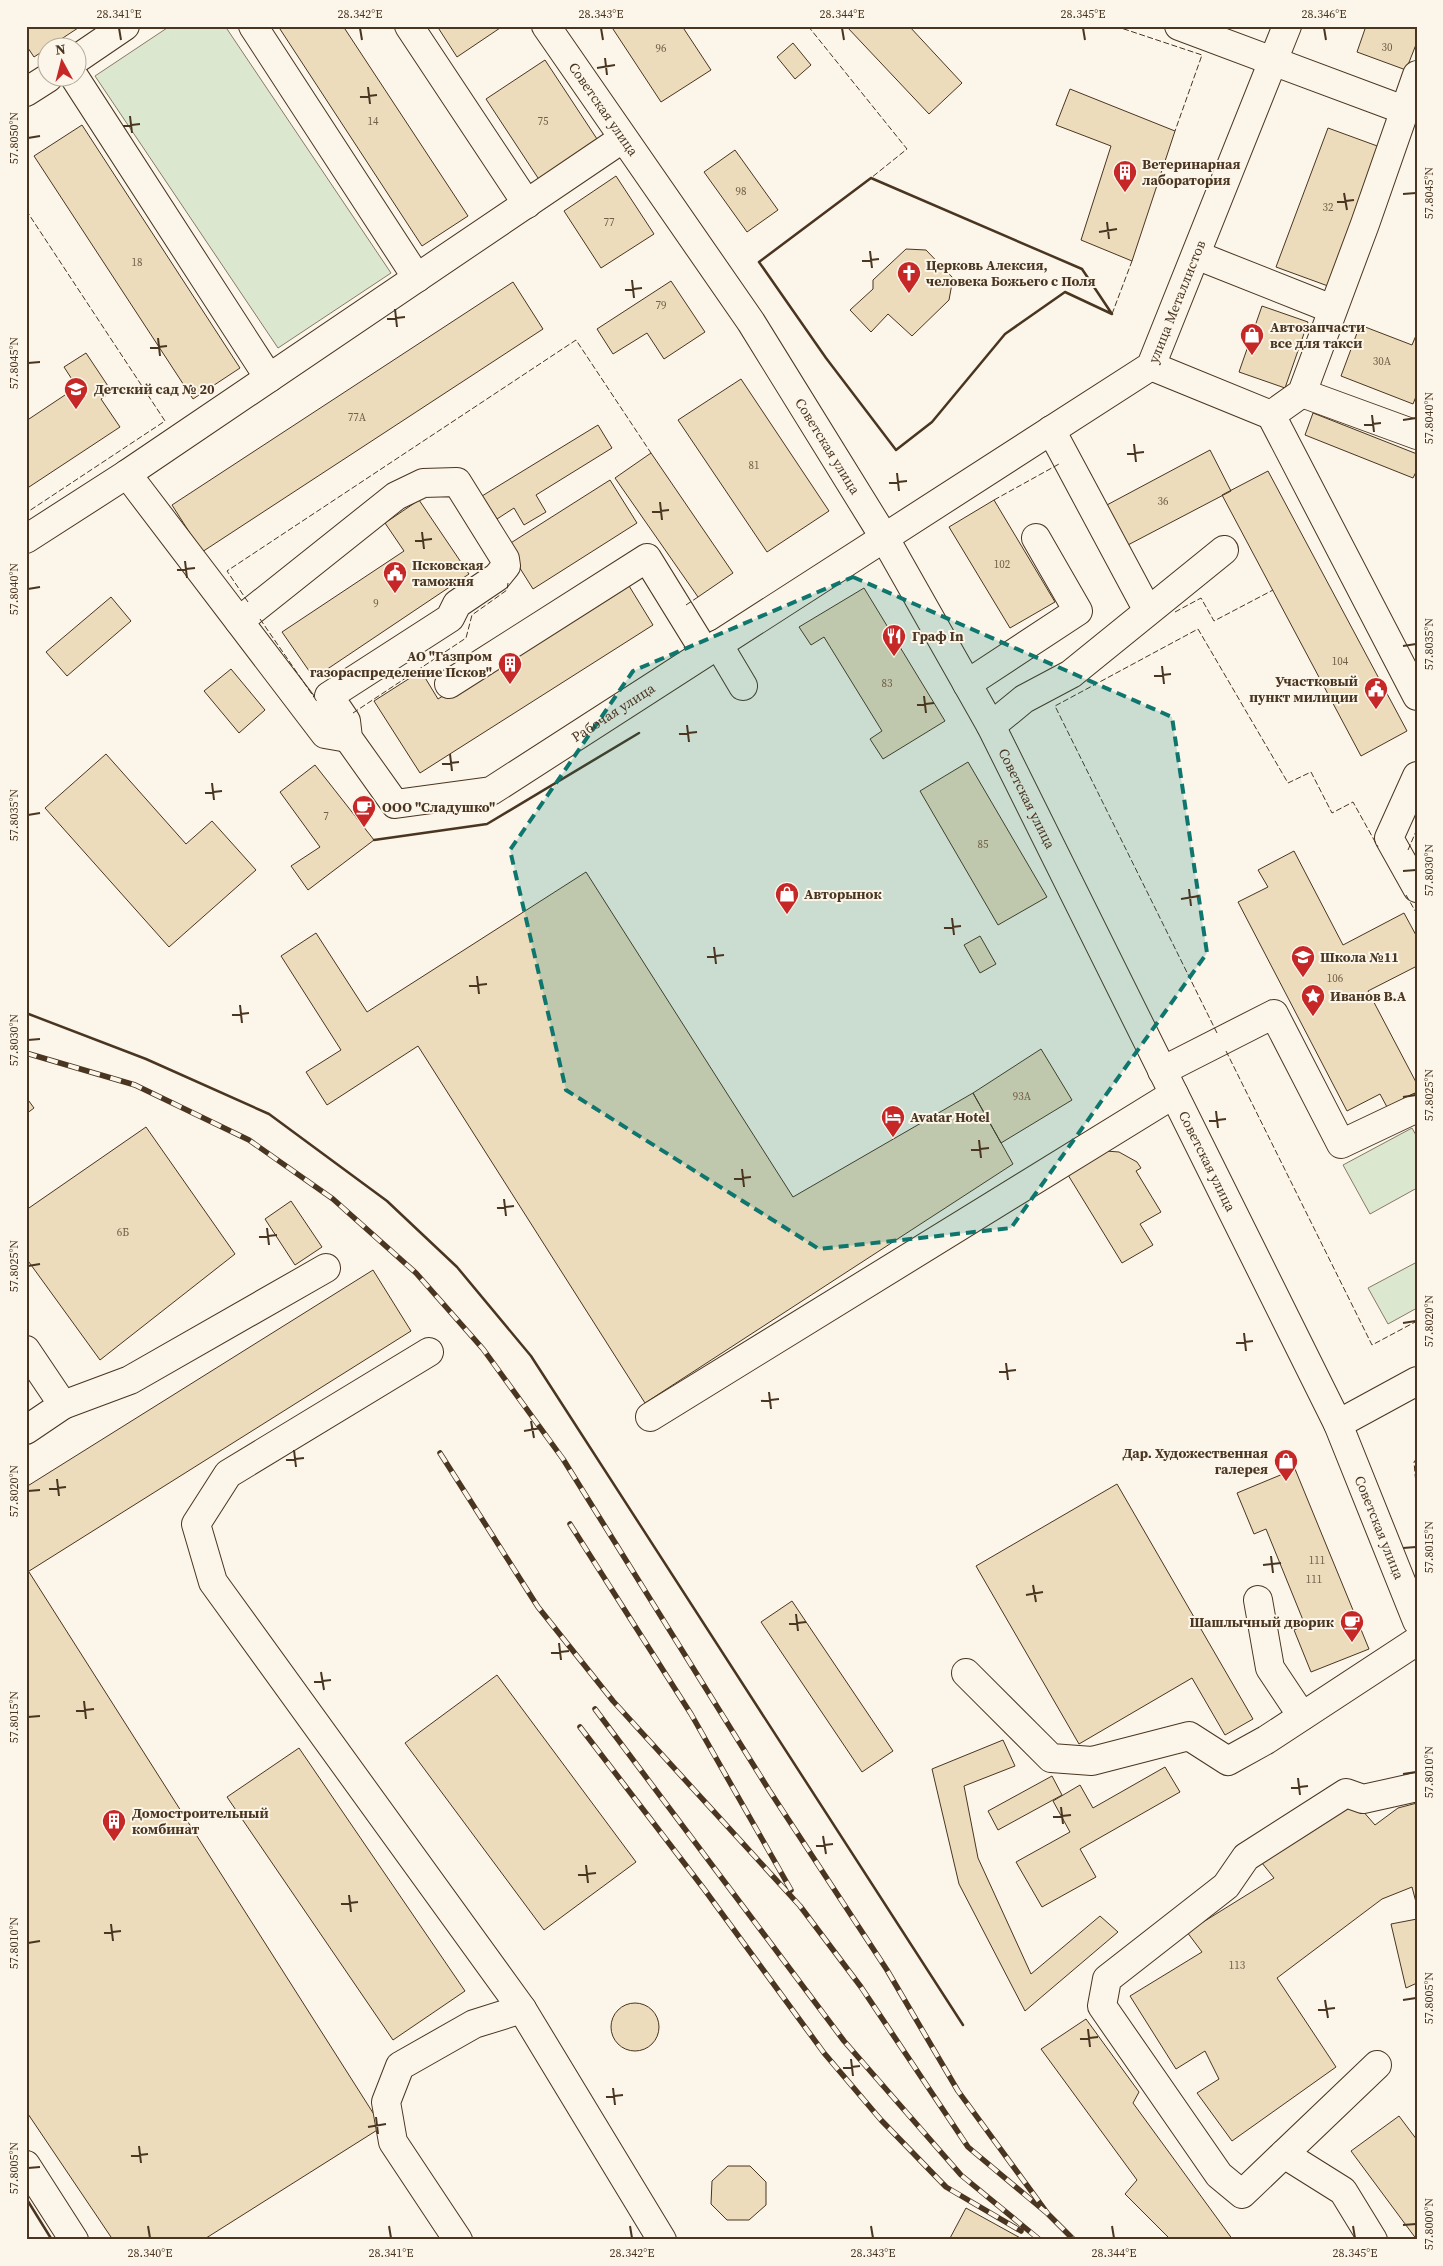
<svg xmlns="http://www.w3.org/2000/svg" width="1443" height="2266" font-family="'Source Serif 4',serif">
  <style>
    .green { fill: #dce7d0; stroke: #887966 }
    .building { fill: #ecdcbc; stroke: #4a3520 }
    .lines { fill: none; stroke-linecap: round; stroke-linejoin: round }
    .minor-casing { stroke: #4a3520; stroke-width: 30 }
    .minor { stroke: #fbf6e9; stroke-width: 28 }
    .rail-casing { stroke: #4a3520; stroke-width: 5.5 }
    .rail { stroke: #fbf6e9; stroke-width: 4; stroke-dasharray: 11; stroke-linecap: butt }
    .fence { stroke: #4a3520; stroke-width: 1; stroke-dasharray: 6 2.5; stroke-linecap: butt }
    .wall { stroke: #4a3520; stroke-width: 2.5 }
    .marked { fill: #0f766e; fill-opacity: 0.2; stroke: #0f766e; stroke-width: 4; stroke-dasharray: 10 6; stroke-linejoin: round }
    .ticks { fill: none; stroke: #4a3520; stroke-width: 2 }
    .labels { text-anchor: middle; stroke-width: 4; stroke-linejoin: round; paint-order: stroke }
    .number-label { font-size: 11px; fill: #725f47 }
    .street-label { font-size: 14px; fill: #4a3520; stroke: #fbf6e9 }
    .poi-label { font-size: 14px; font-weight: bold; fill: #4a3520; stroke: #fbf6e9; text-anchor: start }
    .neatline { fill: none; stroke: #4a3520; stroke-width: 2 }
    .ticks-label { font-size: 12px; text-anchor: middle; fill: #4a3520 }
  </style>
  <rect width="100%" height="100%" fill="#fbf6e9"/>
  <path class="green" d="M170,26H225L391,273L278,348L95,76Z
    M1412,1128L1417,1137V1188L1370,1214L1343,1165Z
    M1417,1262V1308L1388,1324L1368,1288Z"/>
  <path class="building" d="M26,26H81L34,57L26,45Z
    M278,26H343L468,216L422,246Z
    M437,26H503L457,57Z
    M611,26H682L711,70L661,102Z
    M892,26L895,29L897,26H909L962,83L929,114L847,27Z
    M1366,26H1417V42L1406,70L1357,52Z
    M793,43L811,65L795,79L777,57Z
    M545,60L599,142L540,181L486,99Z
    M1070,89L1175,131L1132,261L1081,240L1111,146L1056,125Z
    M82,125L240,368L193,399L34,156Z
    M1328,128L1380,147L1328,286L1276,267Z
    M735,150L778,210L747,232L704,172Z
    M616,176L654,234L601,268L564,211Z
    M906,249L926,250L953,278L949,300L912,336L888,314L871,332L850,310L873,289V280Z
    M671,281L705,332L664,359L647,333L613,354L597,329Z
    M513,282L543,329L202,552L172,505Z
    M1262,306L1308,322L1285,388L1239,372Z
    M1360,325L1412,345L1417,333V394L1413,404L1341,376Z
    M86,353L112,392L101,399L120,427L26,489V421L77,387L64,367Z
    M741,379L829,511L767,552L678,420Z
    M1313,413L1417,454V470L1413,478L1305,435Z
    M598,425L612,448L536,495L546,512L524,525L514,508L497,519L482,496Z
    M1210,450L1231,491L1126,546L1105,506Z
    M651,453L733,573L698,597L615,478Z
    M1268,471L1407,731L1361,756L1222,495Z
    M610,480L637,523L533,589L506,546Z
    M419,500L469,574L314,678L282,632L404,551L385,523Z
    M994,500L1055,602L1010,628L949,527Z
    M626,581L653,625L420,773L374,701L421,671L438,699Z
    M864,588L945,721L883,759L870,739L882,731L824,637L811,645L799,627Z
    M111,597L131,621L67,676L46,652Z
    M231,669L265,710L239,733L204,691Z
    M106,754L186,844L212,821L256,870L169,947L45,808Z
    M968,762L1047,897L998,925L920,791Z
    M315,765L374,840L308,890L291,866L320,847L280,792Z
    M1294,851L1343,945L1404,913L1417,937V966L1368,991L1417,1084V1092L1387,1107L1380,1094L1347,1111L1238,902L1268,887L1258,870Z
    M586,872L793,1197L973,1093L1013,1164L645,1403L418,1046L327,1105L306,1072L341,1050L281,956L316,933L367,1012Z
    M980,936L996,964L980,973L964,945Z
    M1041,1049L1072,1100L1001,1143L973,1093Z
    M26,1097L34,1108L26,1114Z
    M146,1127L235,1254L100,1360L26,1258V1210Z
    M1106,1151L1119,1152L1137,1162L1141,1168L1136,1171L1161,1212L1140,1224L1153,1245L1122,1263L1068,1175Z
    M291,1201L322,1247L295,1265L265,1219Z
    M373,1270L411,1331L26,1573V1487Z
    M1295,1469L1369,1649L1311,1672L1294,1630L1305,1625L1266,1529L1254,1534L1237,1493Z
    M1117,1484L1253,1719L1225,1735L1192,1678L1079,1744L976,1566Z
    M29,1572L382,2127L203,2240H113L26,2111V1573Z
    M792,1601L893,1751L862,1772L761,1622Z
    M497,1675L636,1862L544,1930L405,1743Z
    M1003,1740L1015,1766L964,1786L978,1858L1031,1974L1100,1916L1118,1932L1025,2011L959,1884L932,1769Z
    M299,1748L465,1991L393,2040L227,1797Z
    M1165,1767L1180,1792L1080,1849L1096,1877L1042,1907L1016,1862L1070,1832L1053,1801L1080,1785L1093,1808Z
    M1052,1776L1062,1795L998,1830L988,1811Z
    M1354,1801L1375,1825L1398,1808L1417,1803V1906L1412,1887L1382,1899L1277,1978L1336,2067L1232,2141L1197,2093L1219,2079L1205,2051L1176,2069L1130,1996L1202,1952L1187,1932L1274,1878L1258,1858Z
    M1417,1919V1983L1406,1988L1391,1924Z
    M611 2027a24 24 0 1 1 48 0a24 24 0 1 1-48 0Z
    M1086,2019L1139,2092L1133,2103L1233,2240H1171L1125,2194L1137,2180L1041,2049Z
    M1399,2116L1417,2140V2240L1351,2151Z
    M728,2166H750L766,2182V2205L749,2220H727L711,2204L712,2181Z
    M966,2208L1024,2240H949Z"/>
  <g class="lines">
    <g class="minor-casing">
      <g id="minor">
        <path d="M253,26L417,278"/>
        <path d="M409,26L527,204"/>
        <path id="s1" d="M546,26L751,322L884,537L991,726L1338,1424L1417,1621"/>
        <path d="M1179,26L1404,110"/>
        <path d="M78,58L125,26"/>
        <path d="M75,78L269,378"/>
        <path d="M26,92L48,78"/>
        <path d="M1196,255L1332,309"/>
        <path d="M1151,366L1271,415L1417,696"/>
        <path d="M1302,393L1417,435"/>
        <path d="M1271,415L1302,393L1365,224L1417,75"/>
        <path d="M1051,430L1148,611"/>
        <path d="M127,474L325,734L348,738"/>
        <path d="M26,539L127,474L622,139"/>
        <path id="s2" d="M239,621L396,496L423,483L457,482L505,559L506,566L497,577L457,604L450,618L329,696L346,721L348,738L395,804L491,791L1151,366L1287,26"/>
        <path d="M718,644L743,686"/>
        <path d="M449,684L647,558L705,652"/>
        <path d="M967,684L1078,611L1036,538"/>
        <path d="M991,726L1024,699L1071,674L1224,550"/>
        <path d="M1417,776L1389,838L1417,888"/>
        <path d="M1162,1071L1274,1014L1341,1144L1417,1108"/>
        <path d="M26,1350L63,1405L26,1430"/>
        <path d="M429,1352L228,1474L196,1524L213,1582L522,2009L662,2240"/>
        <path d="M63,1405L130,1380L326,1268"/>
        <path d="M650,1417L1174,1094"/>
        <path d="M1338,1424L1417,1381"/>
        <path d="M1258,1600L1270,1668L1302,1716"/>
        <path d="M966,1673L1051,1758L1092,1761L1189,1736L1228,1761L1266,1740L1417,1641"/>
        <path d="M1377,2065L1242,2194L1219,2175L1102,2006L1107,1979L1226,1886L1246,1857L1346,1793L1363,1799L1417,1787"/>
        <path d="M1284,2154L1343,2191L1373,2240"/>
        <path d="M26,2165L74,2240"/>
        <path d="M458,2240L393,2142L386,2102L400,2066L474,2024L522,2009"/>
      </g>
    </g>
    <use href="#minor" class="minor"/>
    <g class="rail-casing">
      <path id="rail" d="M26,1053L135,1085L249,1140L333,1199L416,1273L483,1349L563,1459L769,1790L887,1970L958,2091L1048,2214
        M440,1453L538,1607L613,1701L800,1906L861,1987L968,2147L1048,2214L1074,2240
        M570,1524L691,1714L791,1890
        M595,1709L844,2041L961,2175L1040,2240
        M580,1727L704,1889L824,2053L881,2120L946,2187L1021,2231"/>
    </g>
    <use href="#rail" class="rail"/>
    <path class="fence" d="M808,26L907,149L871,178
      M1115,26L1202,55L1175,131
      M26,210L165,421L26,513
      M1112,314L1132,261
      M994,500L1059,464
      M248,602L227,571L576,340L651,453
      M686,605L698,597
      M1175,612L1201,598L1214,621L1273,590
      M260,619L318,703
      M353,713L466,638L472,615L507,590L508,583
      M1408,850L1417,829
      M1406,895L1417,914
      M1217,1033L1055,706L1198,629L1288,783L1311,772L1332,813L1353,802L1378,847
      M1226,1051L1372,1345L1417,1321
      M1417,1458L1414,1462L1417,1495"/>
    <path class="wall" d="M871,178L1082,269L1112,314L1065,292L1005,334L932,422L896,450L826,358L759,262Z
      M374,840L487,824L639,733
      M26,1013L146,1059L269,1114L387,1201L457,1267L531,1356L963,2025
      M26,2198L52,2240"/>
  </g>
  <path class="marked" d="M853,577L1172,717L1207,953L1011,1228L819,1249L566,1090L510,850L633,671Z"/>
  <path class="ticks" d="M119,28L121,40M360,28L362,40M601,28L603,40M842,28L844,40M1083,28L1085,40M1324,28L1326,40M605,58L607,75M597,68L615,65M368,87L370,104M360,97L377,95M130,116L132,133M123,126L140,124M28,138L40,136M1344,193L1347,210M1403,194L1416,193M1337,202L1354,200M1107,222L1109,239M1099,232L1117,229M870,251L872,268M862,261L879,259M632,280L634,298M625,290L642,288M395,309L397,327M387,319L405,317M158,338L160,356M150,348L167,346M28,363L40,362M1372,415L1374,432M1403,420L1416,418M1364,425L1381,423M1134,444L1136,462M1127,454L1144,452M897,473L899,491M889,483L907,481M660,502L662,520M652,512L669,510M422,532L424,549M415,541L432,539M185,561L187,578M177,570L195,568M28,589L40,587M1403,646L1416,644M1162,666L1164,684M1154,676L1171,674M924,696L926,713M917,705L934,703M687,725L689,742M679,734L697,732M450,754L452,771M442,764L459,762M212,783L214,800M205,793L222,791M28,815L40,813M1403,871L1416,870M1189,889L1191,906M1181,899L1199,896M952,918L954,935M944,928L961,926M714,947L716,964M707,957L724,955M477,976L479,994M469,986L487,984M240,1005L242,1023M232,1015L249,1013M28,1040L40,1039M1403,1097L1416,1095M1216,1111L1218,1128M1209,1121L1226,1119M979,1140L981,1158M971,1150L989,1148M742,1169L744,1187M734,1179L751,1177M504,1199L506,1216M497,1208L514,1206M267,1228L269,1245M259,1237L277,1235M28,1266L40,1264M1403,1323L1416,1321M1244,1333L1246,1351M1236,1343L1253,1341M1006,1363L1008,1380M999,1372L1016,1370M769,1392L771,1409M761,1401L779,1399M531,1421L534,1438M524,1431L541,1428M294,1450L296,1467M286,1460L304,1458M57,1479L59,1496M49,1489L66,1487M28,1491L40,1490M1403,1548L1416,1547M1271,1556L1273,1573M1263,1565L1281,1563M1033,1585L1036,1602M1026,1595L1043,1592M796,1614L798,1631M789,1624L806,1622M559,1643L561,1660M551,1653L569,1651M321,1672L324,1690M314,1682L331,1680M84,1701L86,1719M76,1711L94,1709M28,1717L40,1716M1403,1774L1416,1772M1298,1778L1300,1795M1291,1788L1308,1786M1061,1807L1063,1824M1053,1817L1071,1815M823,1836L826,1854M816,1846L833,1844M586,1865L588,1883M578,1875L596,1873M349,1895L351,1912M341,1904L358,1902M111,1924L113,1941M104,1933L121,1931M28,1943L40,1941M1325,2000L1328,2018M1403,2000L1416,1998M1318,2010L1335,2008M1088,2029L1090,2047M1080,2039L1098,2037M851,2059L853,2076M843,2068L860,2066M613,2088L615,2105M606,2097L623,2095M376,2117L378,2134M368,2127L386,2124M139,2146L141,2163M131,2156L148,2154M28,2168L40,2167M1403,2225L1416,2224M148,2226L150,2238M389,2226L391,2238M630,2226L632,2238M871,2226L873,2238M1112,2226L1114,2238M1353,2226L1355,2238"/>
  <defs>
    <g id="building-pin" transform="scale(1.25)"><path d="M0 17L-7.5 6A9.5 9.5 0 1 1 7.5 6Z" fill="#c62828" stroke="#fbf6e9"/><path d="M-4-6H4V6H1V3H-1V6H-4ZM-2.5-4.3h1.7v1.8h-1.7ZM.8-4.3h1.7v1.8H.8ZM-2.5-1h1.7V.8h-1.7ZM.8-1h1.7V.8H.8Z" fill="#fff"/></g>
    <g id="church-pin" transform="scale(1.25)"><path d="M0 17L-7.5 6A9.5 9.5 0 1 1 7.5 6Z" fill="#c62828" stroke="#fbf6e9"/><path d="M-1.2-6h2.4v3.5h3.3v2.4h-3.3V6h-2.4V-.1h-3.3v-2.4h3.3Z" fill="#fff"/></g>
    <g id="shop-pin" transform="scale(1.25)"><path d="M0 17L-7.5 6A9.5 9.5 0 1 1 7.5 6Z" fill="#c62828" stroke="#fbf6e9"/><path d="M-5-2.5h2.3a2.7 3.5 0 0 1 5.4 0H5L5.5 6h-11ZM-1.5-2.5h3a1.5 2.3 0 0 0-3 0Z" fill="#fff"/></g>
    <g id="school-pin" transform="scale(1.25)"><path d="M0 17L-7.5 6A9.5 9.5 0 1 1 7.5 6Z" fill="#c62828" stroke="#fbf6e9"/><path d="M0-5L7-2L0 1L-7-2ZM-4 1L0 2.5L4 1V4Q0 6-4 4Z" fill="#fff"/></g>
    <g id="civic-pin" transform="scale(1.25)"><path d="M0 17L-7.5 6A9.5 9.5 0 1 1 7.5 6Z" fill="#c62828" stroke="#fbf6e9"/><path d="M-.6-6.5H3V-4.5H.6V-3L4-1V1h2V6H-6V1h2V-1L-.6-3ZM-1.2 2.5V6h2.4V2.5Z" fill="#fff"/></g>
    <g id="restaurant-pin" transform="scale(1.25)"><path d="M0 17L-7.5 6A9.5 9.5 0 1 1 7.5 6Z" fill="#c62828" stroke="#fbf6e9"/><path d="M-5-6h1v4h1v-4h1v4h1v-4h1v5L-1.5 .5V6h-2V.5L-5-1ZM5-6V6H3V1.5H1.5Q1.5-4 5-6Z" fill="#fff"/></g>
    <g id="cafe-pin" transform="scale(1.25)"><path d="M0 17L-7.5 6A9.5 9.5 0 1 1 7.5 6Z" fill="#c62828" stroke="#fbf6e9"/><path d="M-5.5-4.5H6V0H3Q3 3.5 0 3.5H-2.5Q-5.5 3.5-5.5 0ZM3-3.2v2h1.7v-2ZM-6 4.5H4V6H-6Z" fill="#fff"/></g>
    <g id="sight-pin" transform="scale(1.25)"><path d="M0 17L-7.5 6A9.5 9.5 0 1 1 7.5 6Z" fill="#c62828" stroke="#fbf6e9"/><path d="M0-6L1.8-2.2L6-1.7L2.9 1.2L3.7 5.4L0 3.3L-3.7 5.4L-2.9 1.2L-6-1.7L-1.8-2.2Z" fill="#fff"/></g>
    <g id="hotel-pin" transform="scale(1.25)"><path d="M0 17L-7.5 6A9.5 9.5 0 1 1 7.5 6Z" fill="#c62828" stroke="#fbf6e9"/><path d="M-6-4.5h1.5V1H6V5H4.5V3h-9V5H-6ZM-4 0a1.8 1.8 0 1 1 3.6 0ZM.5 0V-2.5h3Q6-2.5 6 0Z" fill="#fff"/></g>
  </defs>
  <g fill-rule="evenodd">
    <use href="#building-pin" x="1125" y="172"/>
    <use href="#church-pin" x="909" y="273"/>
    <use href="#shop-pin" x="1252" y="335"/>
    <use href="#school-pin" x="76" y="389"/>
    <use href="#civic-pin" x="395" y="573"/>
    <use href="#restaurant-pin" x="894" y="636"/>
    <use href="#building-pin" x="510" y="664"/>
    <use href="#civic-pin" x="1376" y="689"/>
    <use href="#cafe-pin" x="364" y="807"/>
    <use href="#shop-pin" x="787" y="894"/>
    <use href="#school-pin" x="1303" y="957"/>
    <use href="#sight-pin" x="1313" y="996"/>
    <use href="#hotel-pin" x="893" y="1117"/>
    <use href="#shop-pin" x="1286" y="1461"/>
    <use href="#cafe-pin" x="1352" y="1622"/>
    <use href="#building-pin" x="114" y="1821"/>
  </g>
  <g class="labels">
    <g class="number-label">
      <text x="1387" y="51">30</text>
      <text x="661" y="52">96</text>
      <text x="373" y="125">14</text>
      <text x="543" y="125">75</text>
      <text x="741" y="195">98</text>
      <text x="1328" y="211">32</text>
      <text x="609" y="226">77</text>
      <text x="137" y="266">18</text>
      <text x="661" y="309">79</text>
      <text x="1382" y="365">30А</text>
      <text x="357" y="421">77А</text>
      <text x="754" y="469">81</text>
      <text x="1163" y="505">36</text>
      <text x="1002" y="568">102</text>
      <text x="376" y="607">9</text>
      <text x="1340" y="665">104</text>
      <text x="887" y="687">83</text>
      <text x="326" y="820">7</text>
      <text x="983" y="848">85</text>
      <text x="1335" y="982">106</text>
      <text x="1022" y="1100">93А</text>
      <text x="123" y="1236">6Б</text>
      <text x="1317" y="1564">111</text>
      <text x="1314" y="1583">111</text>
      <text x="1237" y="1969">113</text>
    </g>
    <g class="street-label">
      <text dy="5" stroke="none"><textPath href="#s1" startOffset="101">Советская улица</textPath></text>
      <text dy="5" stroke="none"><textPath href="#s2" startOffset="1664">улица Металлистов</textPath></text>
      <text dy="5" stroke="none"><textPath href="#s1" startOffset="506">Советская улица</textPath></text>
      <text dy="5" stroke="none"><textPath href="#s2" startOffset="955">Рабочая улица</textPath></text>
      <text dy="5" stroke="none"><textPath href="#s1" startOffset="911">Советская улица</textPath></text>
      <text dy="5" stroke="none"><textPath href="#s1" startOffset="1316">Советская улица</textPath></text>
      <text dy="5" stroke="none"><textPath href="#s1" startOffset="1721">Советская улица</textPath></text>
    </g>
    <g class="poi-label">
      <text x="1142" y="169">Ветеринарная<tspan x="1142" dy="16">лаборатория</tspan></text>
      <text x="926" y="270">Церковь Алексия,<tspan x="926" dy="16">человека Божьего с Поля</tspan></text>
      <text x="1270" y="332">Автозапчасти<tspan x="1270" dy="16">все для такси</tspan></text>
      <text x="94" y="394">Детский сад № 20</text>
      <text x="412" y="570">Псковская<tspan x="412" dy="16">таможня</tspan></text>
      <text x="912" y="641">Граф In</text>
      <text x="492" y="661" text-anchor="end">АО "Газпром<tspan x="492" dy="16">газораспределение Псков"</tspan></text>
      <text x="1358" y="686" text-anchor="end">Участковый<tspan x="1358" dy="16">пункт милиции</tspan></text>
      <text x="382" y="812">ООО "Сладушко"</text>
      <text x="804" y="899">Авторынок</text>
      <text x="1320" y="962">Школа №11</text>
      <text x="1330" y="1001">Иванов В.А</text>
      <text x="910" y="1122">Avatar Hotel</text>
      <text x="1268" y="1458" text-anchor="end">Дар. Художественная<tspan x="1268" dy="16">галерея</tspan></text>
      <text x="1334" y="1627" text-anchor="end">Шашлычный дворик</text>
      <text x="132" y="1818">Домостроительный<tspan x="132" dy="16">комбинат</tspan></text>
    </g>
  </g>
  <rect width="1443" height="2266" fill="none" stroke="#fbf6e9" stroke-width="55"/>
  <g transform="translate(62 62) rotate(353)"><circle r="24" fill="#fbf6e9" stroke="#b4a999"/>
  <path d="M0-4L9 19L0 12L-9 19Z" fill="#c62828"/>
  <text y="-8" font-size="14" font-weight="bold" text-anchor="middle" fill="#4a3520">N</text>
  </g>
  <rect x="28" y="28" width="1388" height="2210" class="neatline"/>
  <g class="ticks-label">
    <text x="119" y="18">28.341°E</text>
    <text x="360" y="18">28.342°E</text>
    <text x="601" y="18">28.343°E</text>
    <text x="842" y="18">28.344°E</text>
    <text x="1083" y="18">28.345°E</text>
    <text x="1324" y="18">28.346°E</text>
    <text transform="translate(14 138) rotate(-90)" y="4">57.8050°N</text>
    <text transform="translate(1429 193) rotate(-90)" y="4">57.8045°N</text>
    <text transform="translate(14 363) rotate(-90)" y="4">57.8045°N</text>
    <text transform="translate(1429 418) rotate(-90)" y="4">57.8040°N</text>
    <text transform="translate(14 589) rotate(-90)" y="4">57.8040°N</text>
    <text transform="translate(1429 644) rotate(-90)" y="4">57.8035°N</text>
    <text transform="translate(14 815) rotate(-90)" y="4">57.8035°N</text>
    <text transform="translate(1429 870) rotate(-90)" y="4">57.8030°N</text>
    <text transform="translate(14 1040) rotate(-90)" y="4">57.8030°N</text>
    <text transform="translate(1429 1095) rotate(-90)" y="4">57.8025°N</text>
    <text transform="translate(14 1266) rotate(-90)" y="4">57.8025°N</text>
    <text transform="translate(1429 1321) rotate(-90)" y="4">57.8020°N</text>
    <text transform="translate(14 1491) rotate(-90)" y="4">57.8020°N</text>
    <text transform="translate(1429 1547) rotate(-90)" y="4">57.8015°N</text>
    <text transform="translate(14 1717) rotate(-90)" y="4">57.8015°N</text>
    <text transform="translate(1429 1772) rotate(-90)" y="4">57.8010°N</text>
    <text transform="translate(14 1943) rotate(-90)" y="4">57.8010°N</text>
    <text transform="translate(1429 1998) rotate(-90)" y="4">57.8005°N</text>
    <text transform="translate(14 2168) rotate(-90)" y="4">57.8005°N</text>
    <text transform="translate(1429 2224) rotate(-90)" y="4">57.8000°N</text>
    <text x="150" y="2257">28.340°E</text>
    <text x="391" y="2257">28.341°E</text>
    <text x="632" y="2257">28.342°E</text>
    <text x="873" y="2257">28.343°E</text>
    <text x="1114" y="2257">28.344°E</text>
    <text x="1355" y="2257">28.345°E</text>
  </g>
</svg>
